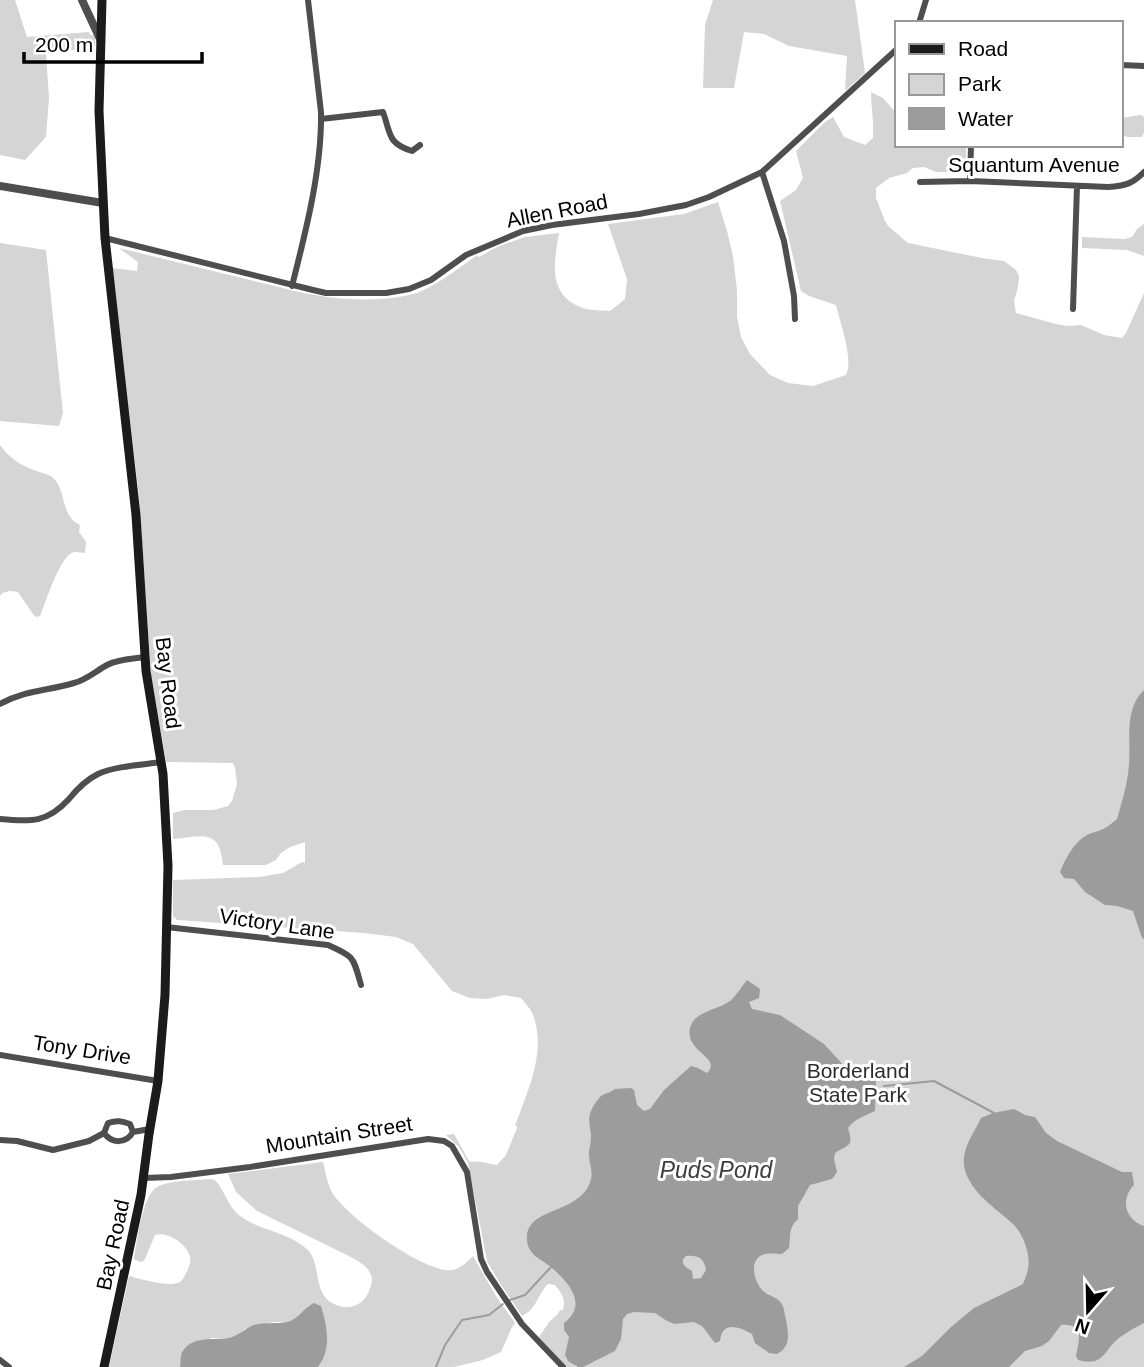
<svg xmlns="http://www.w3.org/2000/svg" width="1144" height="1367" font-family="Helvetica,sans-serif">
  <style>
    .green { fill: #d5d5d5 }
    .water { fill: #9c9c9c; fill-rule: evenodd }
    .lines { fill: none; stroke-linecap: round; stroke-linejoin: round }
    .stream { stroke: #9c9c9c; stroke-width: 2 }
    .minor { stroke: #4e4e4e; stroke-width: 6 }
    .tertiary { stroke: #4e4e4e; stroke-width: 8 }
    .secondary { stroke: #1b1b1b; stroke-width: 9 }
    .labels { text-anchor: middle; stroke-width: 6; stroke-linejoin: round; paint-order: stroke }
    .street-label { font-size: 21px; fill: #000; stroke: #fff }
    .park-label { font-size: 21px; fill: #2c2c2c; stroke: #fff }
    .water-label { font-size: 23px; font-style: italic; fill: #3d3d3d; stroke: #fff }
  </style>
  <rect width="100%" height="100%" fill="#fff"/>
  <path class="green" d="M0,0H15L27,37L89,32L90,35H95V46L91,48L46,53L49,98L46,137L25,160L0,155Z
    M713,0H855L865,73L845,91L847,56L789,46L764,34L744,32L734,88H703L705,25Z
    M871,92L883,98L897,114V145H966V172H936L924,167L913,168L907,173L889,178L876,188V198L885,221L888,226L908,243L982,258L1004,261L1016,270L1019,276L1018,287L1014,301L1016,313L1056,324L1068,326L1081,325L1104,335L1122,338L1126,333L1144,293V1367H583L576,1361L575,1366L578,1367H566L539,1337L549,1322L558,1314L560,1310H563C566,1299 562,1294 555,1285L548,1284C537,1295 537,1309 522,1316L501,1285L487,1261L468,1163L459,1147L446,1135L454,1134L469,1161L472,1162C479,1160 489,1164 497,1165L506,1155L517,1128V1126H515C527,1092 547,1052 533,1015C531,1009 525,1003 521,998L504,995L487,999L470,998L452,991L413,944L396,937L364,933L177,920L173,916V880L259,877L283,873L302,862L305,863V842L290,847L281,853L276,860L266,865H223C220,828 202,836 173,839V813L185,810H213L228,806L232,801L237,784L235,768L233,763L166,762L151,675L139,496L112,268L137,271L138,262L119,248L303,293C340,300 381,303 417,293C432,288 464,265 477,255L479,257L499,246L525,237L559,233C554,263 547,295 583,308C591,311 602,310 610,311L625,299L627,279L608,224L684,214L718,202L727,231L733,256L737,290V316L741,337L750,354L770,375L788,383L813,386L846,375C854,359 840,323 836,305L809,296L801,291L780,201L796,190L803,178L796,151L825,122L833,117L844,137L865,145L873,138C874,122 871,107 871,92Z
    M1141,115L1144,117V133L1142,137H1127L1121,133V118Z
    M1144,224V256L1127,250L1082,248V237L1124,239L1132,237L1137,229Z
    M0,243L46,250L63,413L59,426L0,421Z
    M0,445C8,456 18,464 31,469C40,473 50,473 56,481C66,495 62,517 80,525L79,532L86,542L85,553C85,553 74,552 74,552C60,555 46,602 40,616L36,617L33,614L18,592L10,591L2,593L0,596Z
    M323,1162C326,1172 327,1185 333,1194C350,1219 415,1265 445,1270C457,1272 465,1264 473,1256L496,1296L515,1323L512,1327L501,1352L483,1360L454,1367H318L321,1363L310,1305L295,1319L289,1322H274L246,1328L233,1338H211L182,1352L180,1367H109L129,1276C141,1279 169,1288 180,1282C182,1281 185,1276 186,1273C189,1268 191,1262 190,1257C187,1243 166,1231 155,1235L144,1261L140,1262L134,1259C137,1241 142,1196 157,1187C169,1180 198,1180 212,1179L215,1180C225,1191 228,1207 240,1216C258,1230 291,1233 308,1250C321,1264 313,1292 332,1303C348,1312 365,1306 370,1288C372,1284 373,1277 370,1273C367,1265 356,1260 349,1256L257,1211L236,1192L228,1174Z"/>
  <path class="water" d="M1144,690V939L1142,938L1133,911L1117,906L1105,905L1085,892L1074,879L1064,878L1060,872C1065,859 1074,842 1087,835C1092,832 1098,832 1103,829C1108,827 1113,822 1117,819C1122,802 1128,782 1129,764C1131,740 1124,709 1144,690Z
    M747,980L760,989L759,998L749,1002L752,1009L780,1015L824,1044L846,1068L876,1081L875,1111C865,1116 854,1119 848,1128C854,1147 849,1144 835,1153L834,1159L837,1172L832,1179L810,1185L798,1206V1219C788,1228 791,1236 789,1248L782,1254C776,1254 766,1252 760,1256C749,1264 755,1283 763,1291C769,1296 777,1297 781,1303C785,1308 784,1314 786,1319C788,1333 792,1346 777,1354L769,1353L755,1343L752,1334C738,1326 722,1321 720,1341L715,1343L702,1326L694,1322L675,1324L667,1321L655,1313L634,1312L627,1314L623,1319L621,1339L615,1351L583,1367H578L568,1361L565,1355L569,1337L564,1330V1323C589,1304 568,1282 551,1267C541,1259 528,1255 527,1240C525,1208 572,1215 588,1187C596,1172 588,1165 589,1151C590,1146 591,1141 591,1135C590,1126 587,1118 592,1109C593,1106 598,1099 601,1096C605,1093 610,1093 615,1089L631,1088L634,1090L637,1105L644,1111L650,1109L664,1090L691,1066L698,1068L707,1073C723,1057 685,1053 690,1028C694,1011 718,1010 730,1001C736,996 742,986 747,980ZM686,1256C698,1255 704,1258 706,1270L701,1278L693,1279L692,1271C686,1267 682,1266 683,1259Z
    M1014,1109L1025,1115L1035,1117L1046,1133L1057,1141L1122,1172H1132L1134,1185C1120,1199 1125,1220 1144,1226V1323C1136,1327 1127,1332 1119,1338C1103,1351 1104,1367 1078,1360L1076,1356C1079,1341 1085,1323 1061,1325L1049,1341L1042,1346L1025,1351L1009,1367H904L922,1356L951,1327L974,1308L1023,1284C1025,1279 1027,1274 1028,1269C1031,1255 1023,1233 1013,1224C997,1209 979,1199 968,1178C965,1172 963,1165 964,1158C965,1144 975,1131 981,1118L993,1113Z
    M314,1303L321,1306C327,1326 332,1349 318,1367H180C181,1362 180,1354 183,1351C191,1336 215,1340 229,1338C238,1336 245,1328 254,1325C265,1322 276,1324 287,1322C298,1320 304,1307 314,1303Z"/>
  <g class="lines">
    <path class="stream" d="M884,1086L934,1081L994,1113
      M510,1300L525,1295L551,1267
      M436,1367L445,1345L462,1320L489,1315L503,1304"/>
    <path class="minor" d="M919,23L926,0
      M1121,65L1144,66
      M321,119L383,112C391,134 387,143 412,151L420,145
      M762,172L784,241L794,296L795,319
      M970,181L971,145
      M920,182L970,181L1108,187C1125,186 1132,184 1144,172
      M105,238L313,290L326,293H386L409,289L431,280L466,255L523,231L552,225L639,214L686,205L709,197L762,172L897,49
      M292,286C306,231 322,168 321,112L308,0
      M1073,309L1077,186
      M0,704C25,690 47,691 74,683C86,680 96,671 107,665C118,659 132,659 145,657
      M0,819C31,822 47,823 69,799C77,789 86,780 98,774C116,766 141,765 162,762
      M166,927L328,945C355,957 353,957 361,985
      M0,1055L158,1081
      M104,1133C112,1144 126,1144 133,1132L150,1129
      M0,1140L17,1141L53,1150L89,1141L104,1133L108,1123C117,1120 122,1121 130,1124L133,1132
      M144,1178L171,1177L250,1167L428,1139L444,1141L452,1146L467,1172L481,1259L487,1272L522,1324L563,1367
      M0,1360L9,1367"/>
    <path class="tertiary" d="M82,0L101,41
      M0,186L103,203"/>
    <path class="secondary" d="M102,0L99,111L105,238L136,515L146,671L163,774L168,866L165,995L158,1081L149,1134L141,1195L104,1367"/>
  </g>
  <g class="labels">
    <g class="street-label">
      <text x="1034" y="172">Squantum Avenue</text>
      <text transform="translate(557 211) rotate(-11)" y="7">Allen Road</text>
      <text transform="translate(168 683) rotate(83)" y="7">Bay Road</text>
      <text transform="translate(277 924) rotate(8)" y="7">Victory Lane</text>
      <text transform="translate(82 1050) rotate(9)" y="7">Tony Drive</text>
      <text transform="translate(339 1135) rotate(-9)" y="7">Mountain Street</text>
      <text transform="translate(113 1245) rotate(-78)" y="7">Bay Road</text>
    </g>
    <g class="park-label">
      <text x="858" y="1078">Borderland<tspan x="858" dy="24">State Park</tspan></text>
    </g>
    <g class="water-label">
      <text x="716" y="1178">Puds Pond</text>
    </g>
  </g>
  <rect x="895" y="21" width="228" height="126" fill="#ffffff" stroke="#999999" stroke-width="2"/>
  <rect x="909" y="44" width="35" height="10" fill="#1b1b1b" stroke="#999999" stroke-width="2"/>
  <text x="958" y="56" font-size="21" fill="#000000">Road</text>
  <rect x="909" y="74" width="35" height="21" fill="#d5d5d5" stroke="#999999" stroke-width="2"/>
  <text x="958" y="91" font-size="21" fill="#000000">Park</text>
  <rect x="909" y="108" width="35" height="21" fill="#9c9c9c" stroke="#999999" stroke-width="2"/>
  <text x="958" y="126" font-size="21" fill="#000000">Water</text>
  <g transform="translate(1088 1311) rotate(200)" stroke="#ffffff" stroke-width="5" paint-order="stroke">
  <path d="M0-5L12 26L0 18L-12 26Z" fill="#000000"/>
  <text y="-10" font-size="19" font-weight="bold" text-anchor="middle" fill="#000000">N</text>
  </g>
  <path d="M24 52v10h178v-10" fill="none" stroke="#000000" stroke-width="3.5"/>
  <text x="35" y="52" font-size="21" fill="#000000" stroke="#ffffff" stroke-width="5" paint-order="stroke">200 m</text>
</svg>
